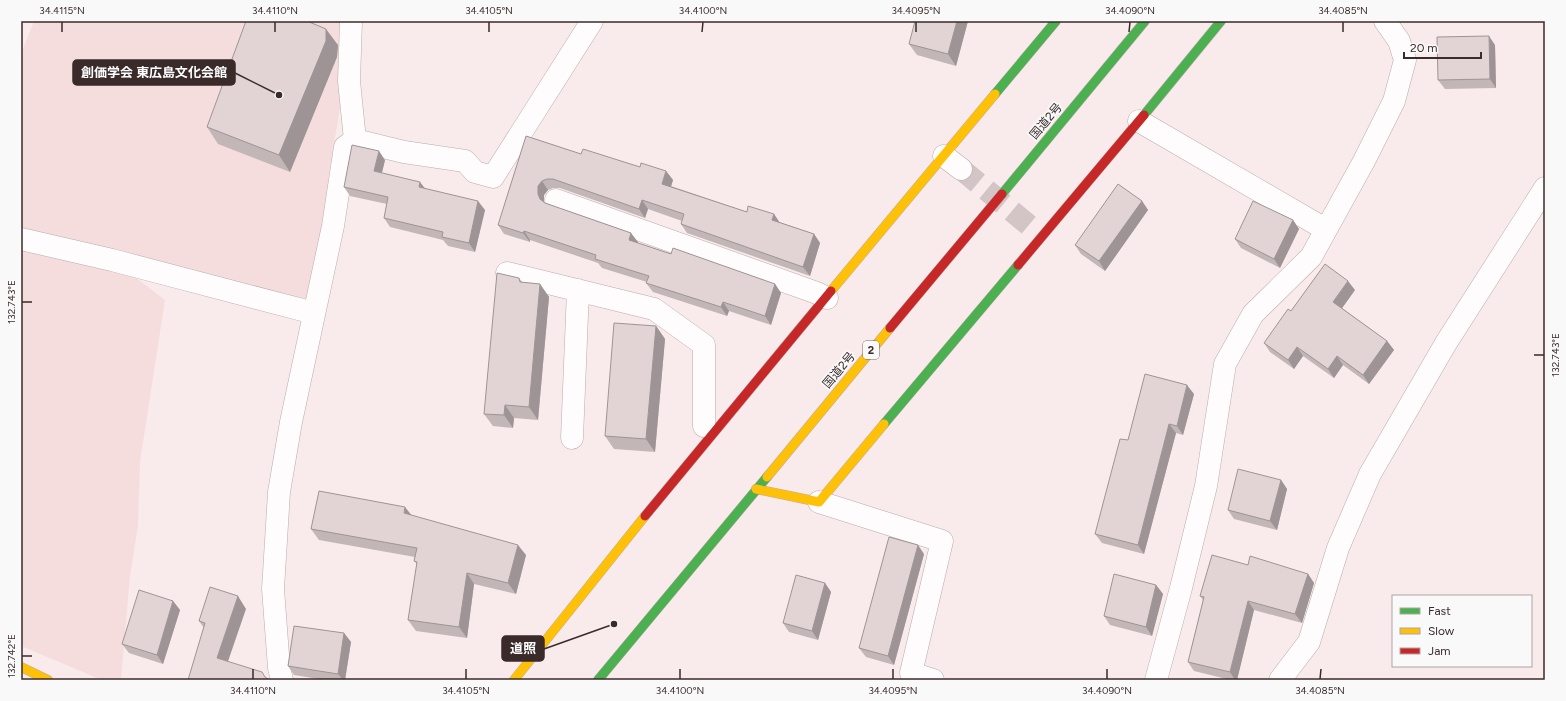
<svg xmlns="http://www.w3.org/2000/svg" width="1566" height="701" font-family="Figtree,'Noto Sans JP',sans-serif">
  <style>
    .built { fill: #f5ddde }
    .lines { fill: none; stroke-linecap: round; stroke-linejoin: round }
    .street-tunnel { stroke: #d3c4c5; stroke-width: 22; stroke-dasharray: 22 11; stroke-linecap: butt }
    .street-casing { stroke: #baacad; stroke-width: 23 }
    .fast-casing { stroke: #baacad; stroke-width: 10 }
    .slow-casing { stroke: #baacad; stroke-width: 10 }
    .jam-casing { stroke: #baacad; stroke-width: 10 }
    .street { stroke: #fefcfc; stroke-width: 22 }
    .fast { stroke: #4caf50; stroke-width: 9 }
    .slow { stroke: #ffc107; stroke-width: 9 }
    .jam { stroke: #c62828; stroke-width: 9 }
    .wall { fill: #c2b6b7 }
    .shaded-wall { fill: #9e9495 }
    .building { fill: #e2d4d5; stroke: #9e9495 }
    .ticks { fill: none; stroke: #3a2a2a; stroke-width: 1.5 }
    .labels { text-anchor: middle; stroke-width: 3.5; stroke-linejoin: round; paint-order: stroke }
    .shield { fill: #f9f9f9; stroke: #736868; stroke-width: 1 }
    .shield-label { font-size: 11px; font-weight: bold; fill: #3a2a2a }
    .street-label { font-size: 12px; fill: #3a2a2a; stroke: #f9f9f9 }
    .leader { fill: none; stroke: #3a2a2a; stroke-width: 1.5 }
    .callout-dot { fill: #3a2a2a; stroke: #f9f9f9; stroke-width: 1.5 }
    .callout { fill: #3a2a2a; stroke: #3a2a2a; stroke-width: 1.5 }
    .callout-label { font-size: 13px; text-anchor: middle; font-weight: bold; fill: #fff }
    .neatline { fill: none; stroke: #3a2a2a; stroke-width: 1.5 }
    .ticks-label { font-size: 10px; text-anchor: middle; fill: #3a2a2a }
  </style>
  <rect width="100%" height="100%" fill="#f9ebec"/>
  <path class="built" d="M34,21H340V108L328,180L329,186L308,300L21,232V54Z
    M21,250L135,277L165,300L140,462L138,526L130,576L121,680H102L21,646Z"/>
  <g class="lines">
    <path class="street-tunnel" d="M961,169L1031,227"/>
    <g class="street-casing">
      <path id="street" d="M351,21L349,81L355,140
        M1139,121L1325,229
        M944,156L961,169
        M556,200L817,293L827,298
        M21,239L112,260L314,313
        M507,273L654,309L704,345V426
        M572,438L578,290
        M819,502L942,541L911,673L933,680
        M282,680L279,668L273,589L279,492L291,422L333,226L345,147L355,140L404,152L465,161L475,172L493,177L592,21
        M1156,680L1181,588L1206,486L1225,364L1253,314L1311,257L1364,161L1394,101L1405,60L1399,41L1385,21
        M1280,680L1309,642L1338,548L1370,474L1446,343L1545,188"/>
    </g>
    <g class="fast-casing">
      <path id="fast" d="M995,94L1056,21
        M1144,115L1221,21
        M1002,194L1145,21
        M884,424L1018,265
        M598,680L767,477"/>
    </g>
    <g class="slow-casing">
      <path id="slow" d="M831,291L995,94
        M767,477L890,328
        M756,489L819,502L884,424
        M21,667L48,680
        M514,680L645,516"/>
    </g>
    <g class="jam-casing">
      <path id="jam" d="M1018,265L1144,115
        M890,328L1002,194
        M645,516L831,291"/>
    </g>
    <use href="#street" class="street"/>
    <use href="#fast" class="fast"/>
    <use href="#slow" class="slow"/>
    <use href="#jam" class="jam"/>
  </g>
  <path class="wall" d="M968,21L956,66L917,55L909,44Z
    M338,45L337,57L290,172L218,144L207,127Z
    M1495,45L1496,88L1445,89L1438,80Z
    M526,136L581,154L640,167L666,171L673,180L671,186L747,212L774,214L779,222L814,234L820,243L810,276L687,233L681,224L682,221L648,209L645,218L560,188H553L548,190L544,195V202L545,203L631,233L637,243L671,254L775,284L781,293L771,325L729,311L727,316L653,292L646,283L647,282L602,268L598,263L530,240V242L504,234L498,225Z
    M385,160L382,173L485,210L475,252L448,246L443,240L390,227L384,218L387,204L350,196L344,187Z
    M1142,201L1148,210L1105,271L1081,254L1075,245Z
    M1293,220L1299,229L1280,268L1241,248L1235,239Z
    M519,278L522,282L540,284L549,297L538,420L514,418L513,428L493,426L484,414Z
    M1355,290L1342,308L1387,341L1394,350L1369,384L1343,365L1334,378L1303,356L1294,369L1270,352L1264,343L1291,311Z
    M656,326L665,339L655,452L614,449L605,436Z
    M1194,394L1183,435L1176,433L1144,554L1102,543L1095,534L1128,440Z
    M1281,480L1287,489L1277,530L1234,519L1228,510Z
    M411,515L526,555L516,594L474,584L467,638L416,631L408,620L417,564L414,561L415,557L319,540L311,529Z
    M924,554L894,665L866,657L859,648Z
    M1248,565L1308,574L1314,583L1302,623L1254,610L1237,680H1231L1194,671L1188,662L1203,600L1200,596Z
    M825,583L831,592L818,640L789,632L783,623Z
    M1156,585L1163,594L1152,636L1110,625L1104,616Z
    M173,601L180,610L163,664L129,653L122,644Z
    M246,609L204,628L199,621Z
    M344,633L351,642L345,680H325L294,675L288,666Z"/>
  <path class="shaded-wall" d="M957,21H968L956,66L948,54Z
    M326,29L338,45L337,57L290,172L279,155Z
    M1489,36L1495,45L1496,88L1490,79Z
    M379,151L385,160L380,180L374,171Z
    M666,171L673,180L669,193L662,184Z
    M542,181L548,190L544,195V203L540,199L538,194V186Z
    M420,182L427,191L419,187Z
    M642,200L648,209L645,218L639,209Z
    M478,201L485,210L475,252L469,243Z
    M1142,201L1148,210L1105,271L1099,261Z
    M774,214L780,223L772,220Z
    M1293,220L1299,229L1280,268L1274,259Z
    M524,231L530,240V242L523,233Z
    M631,233L638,242L635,249L629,240Z
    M814,234L820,243L810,276L803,267Z
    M1348,281L1355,290L1340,311L1333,302Z
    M540,284L549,297L538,420L529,407Z
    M775,284L781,293L771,325L765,316Z
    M723,302L729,311L727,316L721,307Z
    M656,326L665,339L655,452L646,439Z
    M1387,341L1394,350L1369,384L1363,375Z
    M1297,347L1303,356L1294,369L1288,360Z
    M1337,356L1343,365L1334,378L1328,369Z
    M1187,385L1194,394L1183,435L1177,426Z
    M505,405L514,418L513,428L504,415Z
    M1169,424L1176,433L1144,554L1138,545Z
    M1281,480L1287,489L1277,530L1270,521Z
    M405,507L413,517L404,513Z
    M518,545L526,555L516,594L508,583Z
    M918,545L924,554L894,665L888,656Z
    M467,573L474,584L467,638L459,627Z
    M1308,574L1314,583L1302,623L1295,614Z
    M825,583L831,592L818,640L812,631Z
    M1156,585L1163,594L1152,636L1146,627Z
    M238,596L246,609L225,670L217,658Z
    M173,601L180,610L163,664L157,655Z
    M1248,601L1254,610L1237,680H1235L1230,672Z
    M344,633L351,642L345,680H343L338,674Z"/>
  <path class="building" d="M246,21H307L326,29V41L279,155L207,127Z
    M915,21H957L948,54L909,44Z
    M1489,36L1490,79L1438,80L1437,37Z
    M526,136L581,154L583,149L640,167L641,163L666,171L662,184L747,212L748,206L774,214L772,220L814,234L803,267L681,224L684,214L642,200L639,209L553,179H547L542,181L538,186V194L540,199L545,203L631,233L629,240L671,254L673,248L775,284L765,316L723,302L721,307L646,283L649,276L595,259L596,255L524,231L523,233L498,225Z
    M352,145L379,151L374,171L420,182L419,187L478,201L469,243L442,237L443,232L384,218L388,197L344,187Z
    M1118,184L1142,201L1099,261L1075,245Z
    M1253,201L1293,220L1274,259L1235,239Z
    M1325,264L1348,281L1333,302L1387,341L1363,375L1337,356L1328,369L1297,347L1288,360L1264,343L1288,309L1291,311Z
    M497,273L519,278L520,282L540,284L529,407L505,405L504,415L484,414Z
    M614,323L656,326L646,439L605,436Z
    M1145,374L1187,385L1177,426L1169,424L1138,545L1095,534L1120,439L1128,440Z
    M1238,469L1281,480L1270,521L1228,510Z
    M319,491L405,507L404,513L518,545L508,583L467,573L459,627L408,620L417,562L414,561L417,548L311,529Z
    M889,537L918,545L888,656L859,648Z
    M1212,555L1248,565L1250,556L1308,574L1295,614L1248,601L1230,672L1188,662L1204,597L1200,596Z
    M1114,574L1156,585L1146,627L1104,616Z
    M796,575L825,583L812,631L783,623Z
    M210,587L238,596L217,658L262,672L265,677L270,680H188L205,623L199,621Z
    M139,590L173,601L157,655L122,644Z
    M294,626L344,633L338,674L288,666Z"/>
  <path class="ticks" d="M62,32V22M275,32V22M489,32V22M702,32L703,22M916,32V22M1129,32L1130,22M1343,32V22M22,302H32M1534,355H1544M22,656H32M253,679V669M466,679V669M680,679V669M893,679V669M1107,679V669M1320,679L1321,669"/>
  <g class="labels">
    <rect class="shield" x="863" y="341" width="16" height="18" rx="3"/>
    <g class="shield-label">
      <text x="871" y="354">2</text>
    </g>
    <g class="street-label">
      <text transform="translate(1046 121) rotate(-50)" y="4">国道2号</text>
      <text transform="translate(839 370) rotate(-50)" y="4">国道2号</text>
    </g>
  </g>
  <path class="leader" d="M279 95L235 73M614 624L544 649"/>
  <g class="callout-dot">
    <circle cx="279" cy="95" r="4"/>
    <circle cx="614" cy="624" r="4"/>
  </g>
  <g class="callout">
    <rect x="73" y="60" width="162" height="25" rx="4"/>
    <rect x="502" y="636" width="42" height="25" rx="4"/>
  </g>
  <g class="callout-label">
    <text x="154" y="77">創価学会 東広島文化会館</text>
    <text x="523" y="653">道照</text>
  </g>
  <rect width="1566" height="701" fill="none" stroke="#f9f9f9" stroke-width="44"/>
  <rect x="1392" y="595" width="140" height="72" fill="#f9f9f9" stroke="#ada6a6"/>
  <rect x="1400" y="608" width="20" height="6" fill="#4caf50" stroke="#ada6a6"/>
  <text x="1428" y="615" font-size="12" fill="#3a2a2a">Fast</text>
  <rect x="1400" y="628" width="20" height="6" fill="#ffc107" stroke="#ada6a6"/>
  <text x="1428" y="635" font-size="12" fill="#3a2a2a">Slow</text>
  <rect x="1400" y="648" width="20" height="6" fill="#c62828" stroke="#ada6a6"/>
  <text x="1428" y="655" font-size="12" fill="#3a2a2a">Jam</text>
  <path d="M1404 52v6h77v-6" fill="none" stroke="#3a2a2a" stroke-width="2"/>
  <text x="1410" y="52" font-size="12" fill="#3a2a2a" stroke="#f9f9f9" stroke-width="3" paint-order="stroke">20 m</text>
  <rect x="22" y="22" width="1522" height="657" class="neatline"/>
  <g class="ticks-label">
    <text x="62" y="14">34.4115°N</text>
    <text x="275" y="14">34.4110°N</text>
    <text x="489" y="14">34.4105°N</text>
    <text x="703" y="14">34.4100°N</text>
    <text x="916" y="14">34.4095°N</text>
    <text x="1130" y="14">34.4090°N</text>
    <text x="1343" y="14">34.4085°N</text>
    <text transform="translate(11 302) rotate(-90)" y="4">132.743°E</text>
    <text transform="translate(1555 355) rotate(-90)" y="4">132.743°E</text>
    <text transform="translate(11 656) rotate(-90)" y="4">132.742°E</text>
    <text x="253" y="694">34.4110°N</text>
    <text x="466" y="694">34.4105°N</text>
    <text x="680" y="694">34.4100°N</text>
    <text x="893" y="694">34.4095°N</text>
    <text x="1107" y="694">34.4090°N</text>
    <text x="1320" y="694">34.4085°N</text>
  </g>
</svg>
